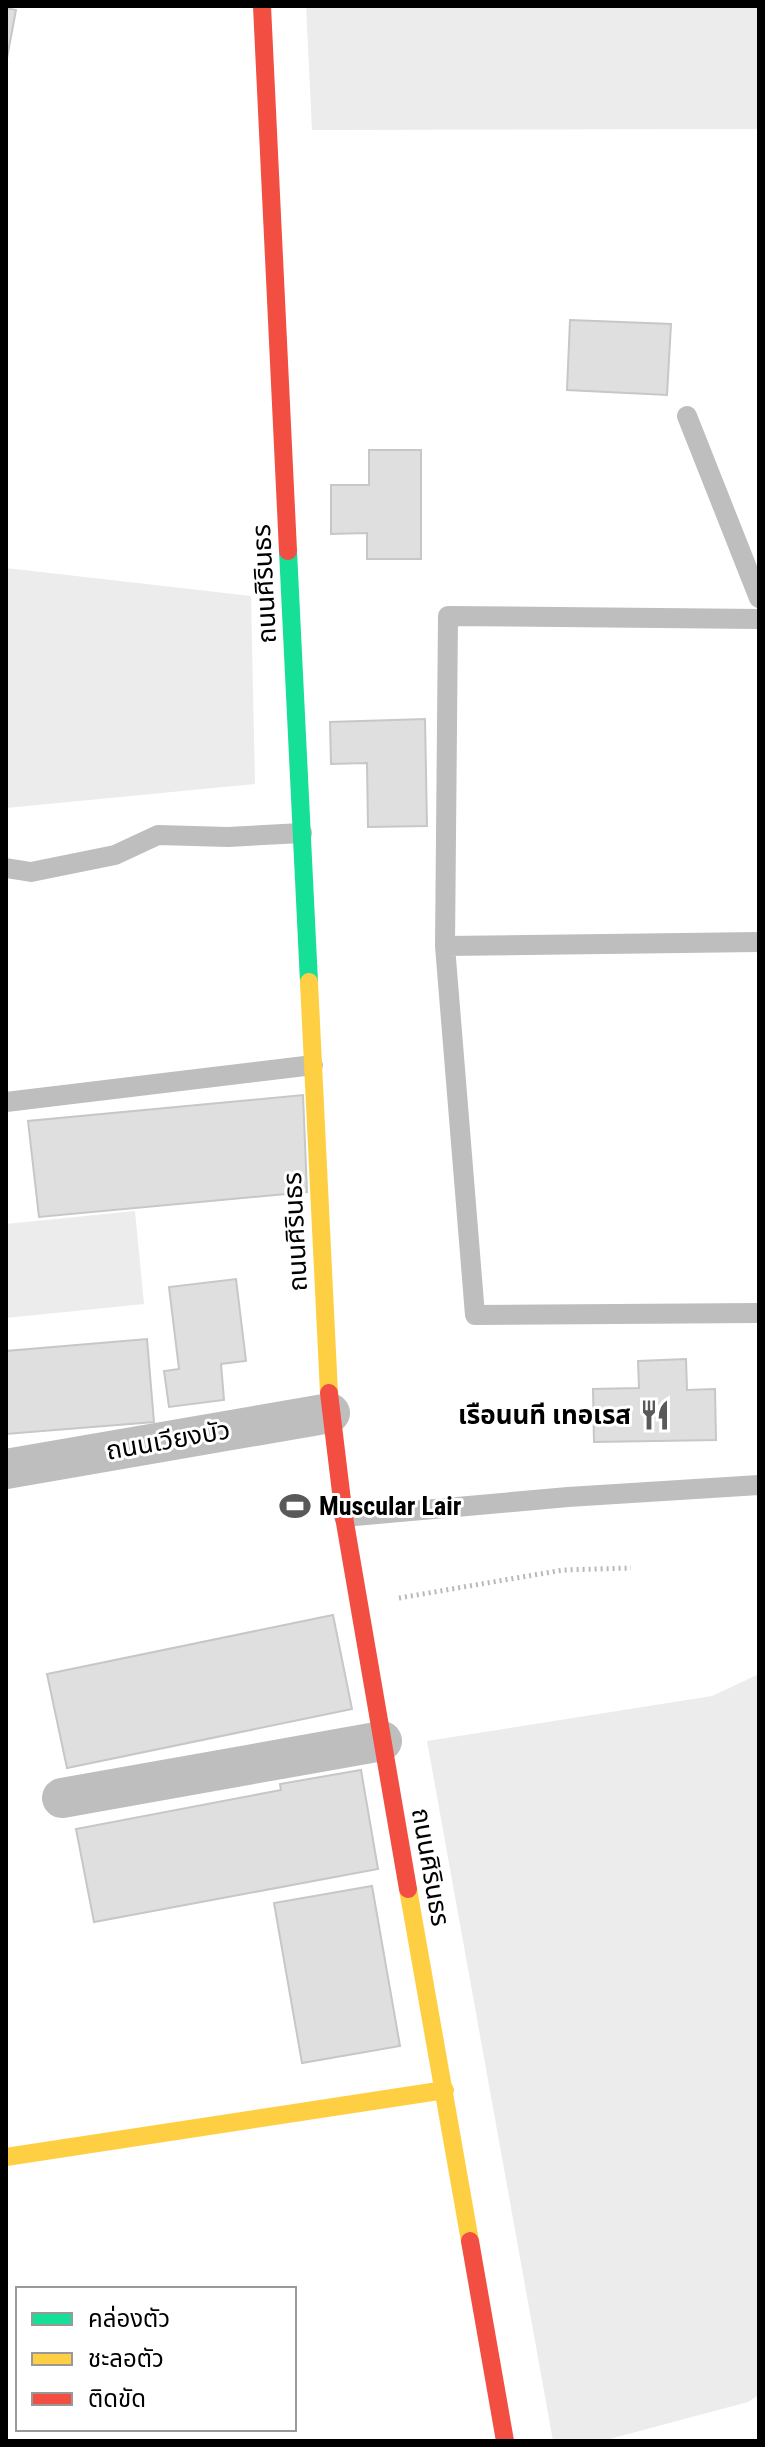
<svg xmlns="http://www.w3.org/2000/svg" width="765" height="2447" font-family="'Roboto Condensed','Noto Sans Thai',sans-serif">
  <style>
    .green { fill: #ececec }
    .building { fill: #dfdfdf; stroke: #c7c7c7; stroke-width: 2 }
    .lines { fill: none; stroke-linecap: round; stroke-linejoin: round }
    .path { stroke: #b9b9b9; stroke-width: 5; stroke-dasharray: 2 4; stroke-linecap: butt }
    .lane { stroke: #bebebe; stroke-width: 20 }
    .street { stroke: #bebebe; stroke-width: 40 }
    .fast { stroke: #16e098; stroke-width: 18 }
    .slow { stroke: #ffcf43; stroke-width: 18 }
    .jam { stroke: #f24e42; stroke-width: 18 }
    .labels { text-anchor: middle; stroke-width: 6; stroke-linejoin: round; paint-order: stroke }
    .street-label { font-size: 26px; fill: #000; stroke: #fff }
    .poi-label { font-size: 26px; font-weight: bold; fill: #000; stroke: #fff; text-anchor: end }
  </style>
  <rect width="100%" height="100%" fill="#fff"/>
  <path class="green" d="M306,6H759V129L312,130Z
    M6,568L251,596L255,784L6,808Z
    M135,1211L144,1304L6,1318V1224Z
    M759,1674V2395L748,2402L602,2441H553L427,1741L712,1696Z"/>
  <path class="building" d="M6,8L16,10L7,58H6Z
    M570,320L671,324L667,395L567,390Z
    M369,450H421V559H367V533L331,534V485H369Z
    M425,719L427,826L368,827L367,763L331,764L330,722Z
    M303,1095L307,1192L39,1217L28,1121Z
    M236,1279L246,1361L221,1364L224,1400L169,1407L164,1371L179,1369L169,1287Z
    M147,1339L154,1422L6,1434V1351Z
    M686,1359L687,1390L715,1389L716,1440L594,1442L593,1389L639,1388L638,1361Z
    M333,1615L352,1709L67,1768L47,1674Z
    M361,1770L378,1869L94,1922L76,1829L281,1790L280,1784Z
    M372,1886L400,2046L302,2063L274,1903Z"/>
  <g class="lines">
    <path class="path" d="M399,1598L563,1570L631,1568"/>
    <path class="lane" d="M687,416L759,598
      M759,619L448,616L445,946L475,1315L759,1313
      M6,868L31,872L115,855L158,835L228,837L302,833
      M445,946L759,942
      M6,1102L313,1065
      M344,1517L568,1497L759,1485"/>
    <path class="street" d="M6,1469L330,1413
      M62,1798L382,1741"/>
    <path class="fast" d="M288,551L309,982"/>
    <path class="slow" d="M309,982L329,1393
      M408,1889L470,2241
      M6,2157L445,2090"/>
    <path class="jam" d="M262,6L288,551
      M329,1393L344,1517L408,1889
      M470,2241L505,2441"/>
  </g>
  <defs>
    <g id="restaurant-bare" transform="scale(2.4)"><path d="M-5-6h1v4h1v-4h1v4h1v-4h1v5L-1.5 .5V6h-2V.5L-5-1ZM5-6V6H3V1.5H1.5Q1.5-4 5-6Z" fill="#595959" stroke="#fff" stroke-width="2.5" paint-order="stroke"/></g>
    <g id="stadium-bare" transform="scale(2.4)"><path d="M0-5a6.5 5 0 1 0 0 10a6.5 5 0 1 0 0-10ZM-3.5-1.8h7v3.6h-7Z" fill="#595959" stroke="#fff" stroke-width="2.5" paint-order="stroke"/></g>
  </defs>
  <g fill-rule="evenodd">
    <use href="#restaurant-bare" x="655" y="1415"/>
    <use href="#stadium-bare" x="295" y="1506"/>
  </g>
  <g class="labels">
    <g class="street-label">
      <text transform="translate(264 584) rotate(-93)" y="9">ถนนศิรินธร</text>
      <text transform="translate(295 1232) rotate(-93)" y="9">ถนนศิรินธร</text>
      <text transform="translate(168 1440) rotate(-10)" y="9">ถนนเวียงบัว</text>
      <text transform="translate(431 1867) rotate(80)" y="9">ถนนศิรินธร</text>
    </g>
    <g class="poi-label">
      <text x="631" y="1424">เรือนนที เทอเรส</text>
      <text x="319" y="1515" text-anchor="start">Muscular Lair</text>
    </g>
  </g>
  <rect width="765" height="2447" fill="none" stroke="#000000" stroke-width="16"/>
  <rect x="16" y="2287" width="280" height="144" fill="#ffffff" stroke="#999999" stroke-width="2"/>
  <rect x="32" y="2313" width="40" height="12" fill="#16e098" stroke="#999999" stroke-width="2"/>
  <text x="88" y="2327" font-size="24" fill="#000000">คล่องตัว</text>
  <rect x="32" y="2353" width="40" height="12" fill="#ffcf43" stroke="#999999" stroke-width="2"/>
  <text x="88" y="2367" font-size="24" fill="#000000">ชะลอตัว</text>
  <rect x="32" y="2393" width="40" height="12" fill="#f24e42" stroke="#999999" stroke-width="2"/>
  <text x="88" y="2407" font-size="24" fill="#000000">ติดขัด</text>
</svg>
